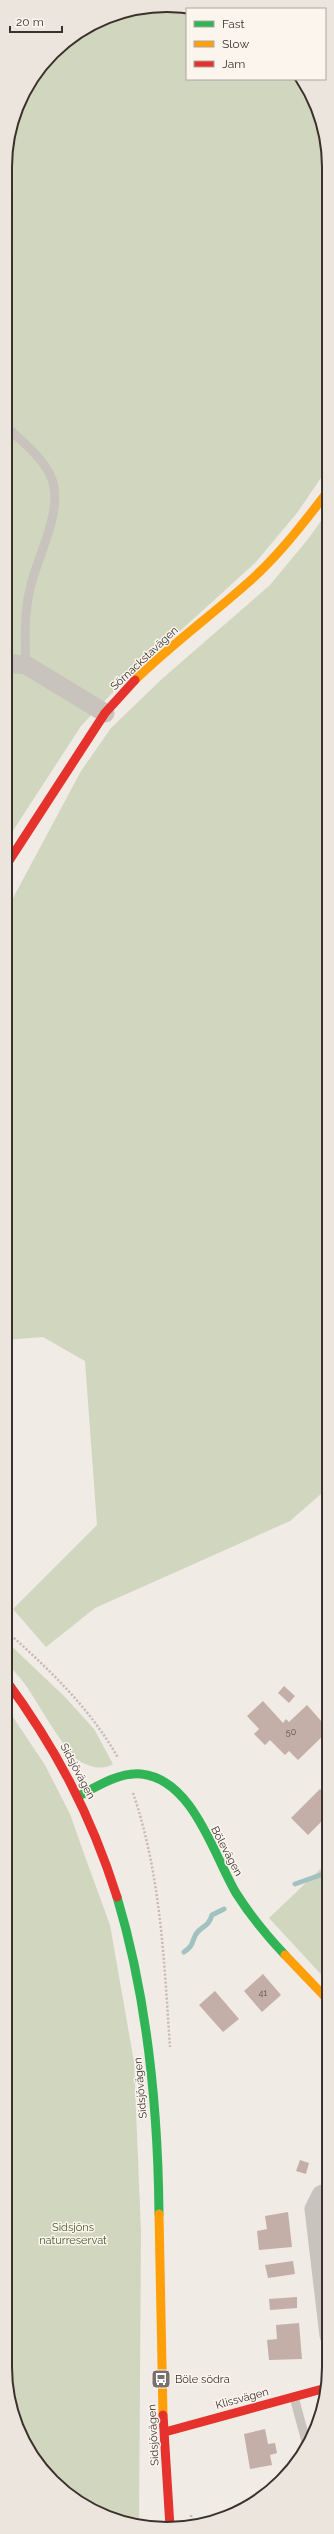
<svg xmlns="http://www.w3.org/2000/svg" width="334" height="2534" font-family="Raleway,sans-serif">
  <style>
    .green { fill: #d1d6bf }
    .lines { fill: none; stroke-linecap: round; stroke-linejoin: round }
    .stream { stroke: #a1c2c1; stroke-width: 5 }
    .building { fill: #c3afa7 }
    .path { stroke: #c2bbb6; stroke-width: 2.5; stroke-dasharray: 2 2; stroke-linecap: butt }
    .lane { stroke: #c9c3be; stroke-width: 9 }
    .street { stroke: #c9c3be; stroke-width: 19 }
    .fast { stroke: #30b455; stroke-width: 9 }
    .slow { stroke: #ff9f0a; stroke-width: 9 }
    .jam { stroke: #e5322d; stroke-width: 9 }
    .labels { text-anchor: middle; stroke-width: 3; stroke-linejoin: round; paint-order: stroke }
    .number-label { font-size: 9px; fill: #5d504a }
    .street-label { font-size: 11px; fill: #3b302b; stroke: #fbf5ee }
    .park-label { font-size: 11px; fill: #4a5a2e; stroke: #fbf5ee }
    .poi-label { font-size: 11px; fill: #3b302b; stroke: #fbf5ee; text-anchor: start }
    .rim { fill: none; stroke: #3b302b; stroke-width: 2 }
  </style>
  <rect width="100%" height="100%" fill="#f0ebe5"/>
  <path class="green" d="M178,5L191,9H187V79H299L317,105L329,157V466L297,513L255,563L115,690L81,726L5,843V156L22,95L60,45L115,14Z
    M329,510V1487L290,1521L95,1608L46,1647L13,1609L97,1525L85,1361L43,1337L5,1340V913L81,771L111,728L163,678L270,585L308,539Z
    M5,1640L65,1697L94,1729L113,1764C103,1770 92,1768 81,1762C66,1754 38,1703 27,1687C21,1678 12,1669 5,1661Z
    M5,1705L45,1765L70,1814L87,1862L110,1925L134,2062L141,2232L139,2525L105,2517L52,2481L17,2429L5,2367Z
    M329,1861V1983L269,1918Z"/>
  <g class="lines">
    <path class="stream" d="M295,1884L329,1872
      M184,1952C194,1945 191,1943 196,1934C202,1925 208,1928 212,1915L224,1909"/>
  </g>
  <path class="building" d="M284,1686L295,1696L289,1703L278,1693Z
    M263,1701L283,1723L286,1719L289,1722L307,1705L329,1730L298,1760L289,1751L285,1755L270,1740L265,1745L254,1734L259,1729L247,1716Z
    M329,1788V1814L308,1835L291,1818L320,1789L324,1793Z
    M263,1974L281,1995L262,2012L244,1991Z
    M215,1991L239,2019L223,2032L199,2005Z
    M300,2160L309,2163L306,2174L296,2171Z
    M288,2212L292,2247L259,2250L257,2231L267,2229L265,2216Z
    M293,2261L295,2274L268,2278L265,2265Z
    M297,2297V2308L270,2310L269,2299Z
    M299,2323L302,2359L269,2360L267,2340L277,2339L276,2325Z
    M265,2429L268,2444L275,2443L277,2453L270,2455L272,2465L250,2469L244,2434Z"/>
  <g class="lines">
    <path class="path" d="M5,1630C47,1667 91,1709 118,1758
      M133,1793C161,1875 164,1961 170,2047
      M191,2515L192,2524"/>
    <path class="lane" d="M5,425C20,440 43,457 51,477C65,509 37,556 30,589C24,614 25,639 26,665
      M294,2397L307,2445"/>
    <path class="street" d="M5,663L26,665L105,713
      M329,2336L314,2209L321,2195L329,2192"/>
    <path class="fast" d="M79,1796C97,1786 120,1772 141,1774C193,1779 214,1856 236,1893C250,1915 267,1936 285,1955
      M117,1897C148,2000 158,2107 159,2214"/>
    <path class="slow" d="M135,680C172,644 213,614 251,580C280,554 305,521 329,490
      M285,1955L329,2001
      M159,2214L163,2415"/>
    <path class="jam" d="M5,867L105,713L135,680
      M5,1679C56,1748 91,1815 117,1897
      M163,2415L170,2527
      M165,2432L326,2388"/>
  </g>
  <defs>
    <g id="bus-square" transform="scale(1)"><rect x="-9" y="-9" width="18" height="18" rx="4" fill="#7a716c" stroke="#fbf5ee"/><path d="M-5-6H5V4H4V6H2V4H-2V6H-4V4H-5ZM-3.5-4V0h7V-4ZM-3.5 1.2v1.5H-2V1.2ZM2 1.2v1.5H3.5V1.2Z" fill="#fff"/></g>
  </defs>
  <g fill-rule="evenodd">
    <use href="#bus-square" x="161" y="2379"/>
  </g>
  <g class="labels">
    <g class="number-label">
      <text x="291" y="1735">50</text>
      <text x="263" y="1996">41</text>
    </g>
    <g class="street-label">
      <text transform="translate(144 658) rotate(-43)" y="4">Sörnackstavägen</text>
      <text transform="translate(78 1771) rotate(62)" y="4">Sidsjövägen</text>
      <text transform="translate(227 1851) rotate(62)" y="4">Bölevägen</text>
      <text transform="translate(140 2088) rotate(-95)" y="4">Sidsjövägen</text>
      <text transform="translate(242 2398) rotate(-15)" y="4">Klissvägen</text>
      <text transform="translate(153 2435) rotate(-93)" y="4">Sidsjövägen</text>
    </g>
    <g class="park-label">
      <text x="73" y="2231">Sidsjöns<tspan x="73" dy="13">naturreservat</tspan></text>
    </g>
    <g class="poi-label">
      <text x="175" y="2383">Böle södra</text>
    </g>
  </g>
  <path d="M0 0H334V2534H0ZM167 12H167A155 155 0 0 1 322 167V2367A155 155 0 0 1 167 2522H167A155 155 0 0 1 12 2367V167A155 155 0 0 1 167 12Z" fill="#ece5de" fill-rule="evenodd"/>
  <path class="rim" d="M167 12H167A155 155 0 0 1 322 167V2367A155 155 0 0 1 167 2522H167A155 155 0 0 1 12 2367V167A155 155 0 0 1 167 12Z"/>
  <rect x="186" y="8" width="140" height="72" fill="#fbf5ee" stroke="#aea6a0"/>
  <rect x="194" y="21" width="20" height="6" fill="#30b455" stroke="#aea6a0"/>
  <text x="222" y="28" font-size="12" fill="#3b302b">Fast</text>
  <rect x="194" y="41" width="20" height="6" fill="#ff9f0a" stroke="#aea6a0"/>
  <text x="222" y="48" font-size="12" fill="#3b302b">Slow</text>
  <rect x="194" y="61" width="20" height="6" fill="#e5322d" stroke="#aea6a0"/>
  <text x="222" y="68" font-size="12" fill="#3b302b">Jam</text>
  <path d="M10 26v6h52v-6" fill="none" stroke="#3b302b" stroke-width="2"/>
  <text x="16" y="26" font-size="12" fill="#3b302b" stroke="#fbf5ee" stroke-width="3" paint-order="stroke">20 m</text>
</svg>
